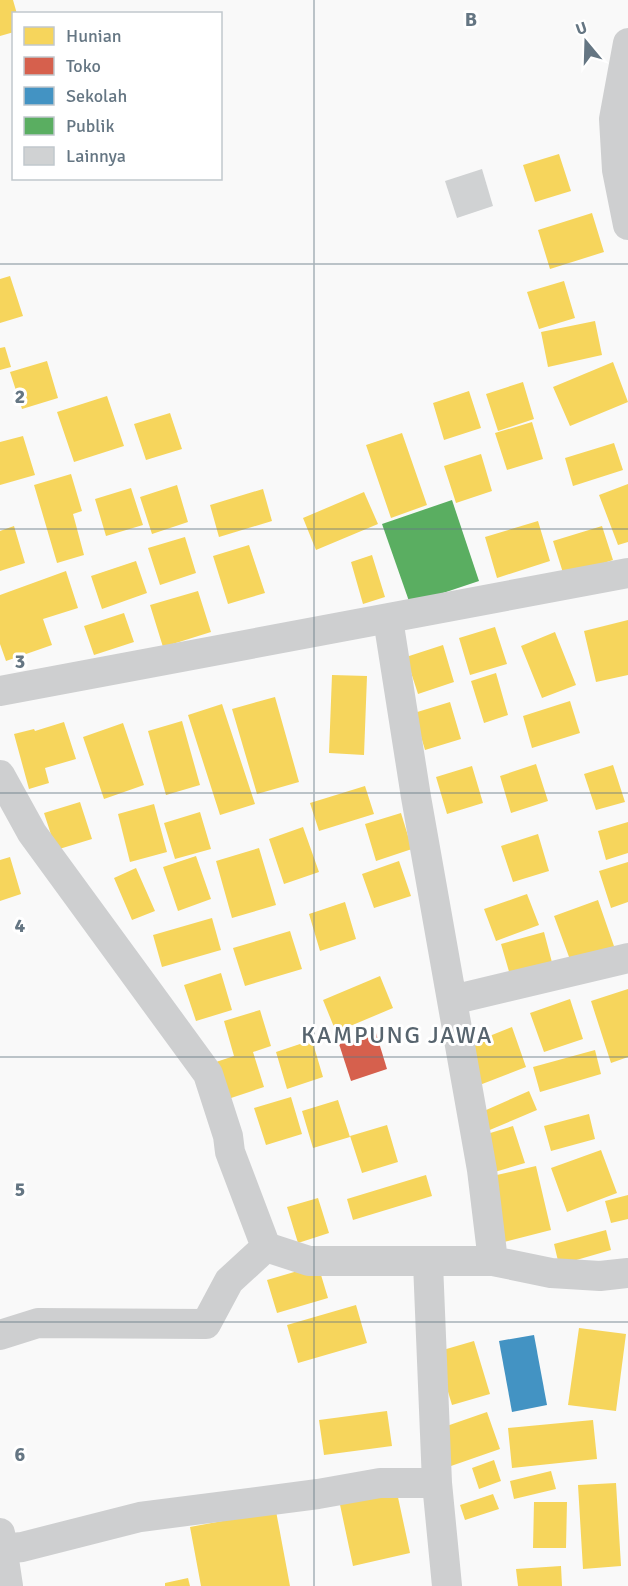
<svg xmlns="http://www.w3.org/2000/svg" width="628" height="1586" font-family="Signika,sans-serif">
  <style>
    .homes { fill: #f6d55c }
    .shops { fill: #d6604d }
    .schools { fill: #4393c3 }
    .public { fill: #5aae61 }
    .building { fill: #d0d2d3 }
    .lines { fill: none; stroke-linecap: round; stroke-linejoin: round }
    .minor { stroke: #cecfd0; stroke-width: 30 }
    .grid { fill: none; stroke: #657683; stroke-width: 1.5; stroke-opacity: 0.55 }
    .labels { text-anchor: middle; stroke-width: 6; stroke-linejoin: round; paint-order: stroke }
    .quarter-label { font-size: 24px; letter-spacing: 1.5px; fill: #57646e; stroke: #fff }
    .grid-label { font-size: 20px; text-anchor: middle; font-weight: bold; fill: #657683; stroke: #fff; stroke-width: 6; stroke-linejoin: round; paint-order: stroke }
  </style>
  <rect width="100%" height="100%" fill="#f9f9f9"/>
  <path class="homes" d="M0,0H13L17,14H14V32L0,36Z
    M559,154L571,191L535,202L523,165Z
    M592,213L604,252L550,269L538,230Z
    M10,276L23,316L0,323V279Z
    M564,281L575,318L539,329L527,292Z
    M595,321L602,355L548,367L541,332Z
    M5,347L11,367L0,370V348Z
    M47,361L58,398L22,409L10,372Z
    M613,362L628,402L570,426L553,387Z
    M523,382L534,419L498,431L486,394Z
    M469,391L481,428L444,440L433,403Z
    M107,396L124,446L74,462L57,412Z
    M170,413L182,449L146,460L134,424Z
    M532,422L543,459L507,470L495,433Z
    M402,433L427,505L391,518L366,445Z
    M23,436L35,475L0,485V442Z
    M614,443L623,470L573,486L565,458Z
    M481,454L492,491L456,503L444,466Z
    M71,474L82,511L73,514L84,555L57,563L34,485Z
    M628,484V542L618,545L599,495Z
    M177,485L188,522L152,534L140,497Z
    M131,488L143,525L106,536L95,499Z
    M263,489L272,521L219,537L210,505Z
    M364,492L378,524L316,550L303,518Z
    M538,521L550,561L497,578L485,537Z
    M14,526L25,563L0,571V531Z
    M602,526L613,560L564,576L553,541Z
    M185,537L196,573L160,585L148,548Z
    M249,545L265,593L228,604L213,556Z
    M372,555L385,597L363,604L351,562Z
    M136,561L147,593L102,609L91,576Z
    M66,571L78,608L43,619L52,645L6,661L0,644V595Z
    M198,591L211,632L163,647L150,605Z
    M124,613L134,642L94,655L84,626Z
    M628,620V675L596,682L584,631Z
    M495,627L507,664L470,675L459,638Z
    M555,632L576,685L542,698L521,646Z
    M443,645L454,682L418,694L406,657Z
    M496,673L508,715L484,723L471,681Z
    M332,675L367,676L364,755L329,753Z
    M275,697L299,782L257,794L232,709Z
    M570,701L580,733L532,748L523,716Z
    M450,702L461,739L425,750L414,713Z
    M222,704L255,804L220,815L188,715Z
    M182,721L200,785L166,795L148,731Z
    M64,722L76,759L45,768L49,783L29,789L14,734L34,729L35,731Z
    M123,723L144,785L104,799L83,737Z
    M536,764L548,801L511,813L500,776Z
    M613,765L625,802L596,810L584,774Z
    M472,766L483,803L447,814L436,777Z
    M365,786L374,814L319,831L310,803Z
    M80,802L92,839L56,850L44,813Z
    M154,804L167,852L130,862L118,814Z
    M200,812L211,849L175,859L164,823Z
    M401,813L412,849L376,861L365,824Z
    M628,822V853L606,860L598,831Z
    M303,827L319,872L284,884L269,839Z
    M538,834L549,871L513,882L501,846Z
    M259,848L276,905L232,918L216,861Z
    M196,856L211,899L178,911L163,867Z
    M10,857L21,894L0,901V860Z
    M399,861L411,896L374,908L362,874Z
    M628,862V902L611,908L599,871Z
    M136,868L155,911L132,920L114,878Z
    M527,894L539,925L496,941L484,909Z
    M598,900L615,949L572,965L554,916Z
    M345,902L356,939L320,951L309,914Z
    M212,918L221,950L162,967L153,935Z
    M290,931L302,969L245,986L233,948Z
    M544,932L554,970L512,982L501,944Z
    M221,973L232,1010L196,1021L184,985Z
    M380,976L393,1008L336,1032L323,1000Z
    M628,989V1057L611,1063L591,1001Z
    M570,999L583,1039L544,1052L530,1013Z
    M260,1010L271,1046L253,1052L264,1087L228,1099L216,1062L234,1056L224,1021Z
    M512,1027L526,1067L477,1086L462,1047Z
    M312,1040L323,1077L287,1089L276,1052Z
    M595,1050L601,1074L540,1092L533,1067Z
    M529,1091L537,1110L485,1132L477,1114Z
    M291,1097L302,1134L266,1145L254,1108Z
    M338,1100L350,1137L313,1148L302,1111Z
    M589,1114L595,1139L551,1151L544,1126Z
    M387,1125L398,1162L362,1173L350,1136Z
    M513,1126L525,1163L488,1174L477,1137Z
    M601,1150L617,1193L567,1212L551,1168Z
    M536,1166L551,1230L504,1242L488,1177Z
    M426,1175L432,1196L353,1220L347,1199Z
    M628,1195V1219L611,1223L605,1201Z
    M318,1198L329,1233L298,1243L287,1207Z
    M606,1230L611,1250L559,1265L554,1244Z
    M318,1265L328,1298L277,1313L267,1280Z
    M356,1305L367,1343L298,1363L287,1325Z
    M579,1328L626,1334L616,1411L568,1405Z
    M474,1341L490,1394L452,1405L436,1352Z
    M387,1411L392,1446L324,1455L319,1420Z
    M487,1412L500,1449L451,1466L438,1429Z
    M593,1420L597,1459L512,1468L508,1428Z
    M494,1460L501,1481L479,1489L472,1468Z
    M551,1471L556,1489L514,1499L510,1481Z
    M616,1483L621,1566L583,1569L578,1485Z
    M396,1488L410,1553L353,1566L339,1500Z
    M493,1494L499,1509L465,1520L460,1505Z
    M534,1502H567L566,1548H533Z
    M276,1511L290,1586H201L190,1527Z
    M561,1566L562,1586H518L516,1569Z
    M188,1578L190,1586H165V1583Z"/>
  <path class="shops" d="M376,1033L387,1069L351,1081L339,1044Z"/>
  <path class="schools" d="M534,1335L547,1405L512,1412L499,1341Z"/>
  <path class="public" d="M452,500L479,581L410,604L382,524Z"/>
  <path class="building" d="M482,169L493,206L457,218L445,181Z"/>
  <g class="lines">
    <path class="minor" d="M628,43L614,119L617,170L628,225
      M388,619L416,797L482,1170L493,1261
      M0,691L628,573
      M0,775L32,833L208,1074L228,1136L230,1152L266,1247L309,1261H493L551,1273L600,1276L628,1273
      M452,1000L628,958
      M428,1263L437,1483L447,1586
      M0,1335L38,1323L206,1324L229,1281L266,1247
      M0,1533L8,1586
      M3,1549L22,1547L140,1517L318,1494L380,1483H437"/>
  </g>
  <path class="grid" d="M314,0V1586M0,264H628M0,529H628M0,793H628M0,1057H628M0,1322H628"/>
  <g class="labels">
    <g class="quarter-label">
      <text x="397" y="1043">KAMPUNG JAWA</text>
    </g>
  </g>
  <g class="grid-label">
    <text x="471" y="26">B</text>
    <text x="20" y="403">2</text>
    <text x="20" y="668">3</text>
    <text x="20" y="932">4</text>
    <text x="20" y="1196">5</text>
    <text x="20" y="1461">6</text>
  </g>
  <rect x="12" y="12" width="210" height="168" fill="#ffffff" stroke="#c1c8cd" stroke-width="1.5"/>
  <rect x="24" y="27" width="30" height="18" fill="#f6d55c" stroke="#c1c8cd" stroke-width="1.5"/>
  <text x="66" y="42" font-size="18" fill="#657683">Hunian</text>
  <rect x="24" y="57" width="30" height="18" fill="#d6604d" stroke="#c1c8cd" stroke-width="1.5"/>
  <text x="66" y="72" font-size="18" fill="#657683">Toko</text>
  <rect x="24" y="87" width="30" height="18" fill="#4393c3" stroke="#c1c8cd" stroke-width="1.5"/>
  <text x="66" y="102" font-size="18" fill="#657683">Sekolah</text>
  <rect x="24" y="117" width="30" height="18" fill="#5aae61" stroke="#c1c8cd" stroke-width="1.5"/>
  <text x="66" y="132" font-size="18" fill="#657683">Publik</text>
  <rect x="24" y="147" width="30" height="18" fill="#d0d2d3" stroke="#c1c8cd" stroke-width="1.5"/>
  <text x="66" y="162" font-size="18" fill="#657683">Lainnya</text>
  <g transform="translate(586 42) rotate(341)" stroke="#ffffff" stroke-width="4.5" paint-order="stroke">
  <path d="M0-4.5L10 22L0 15L-10 22Z" fill="#657683"/>
  <text y="-9" font-size="16" font-weight="bold" text-anchor="middle" fill="#657683">U</text>
  </g>
</svg>
